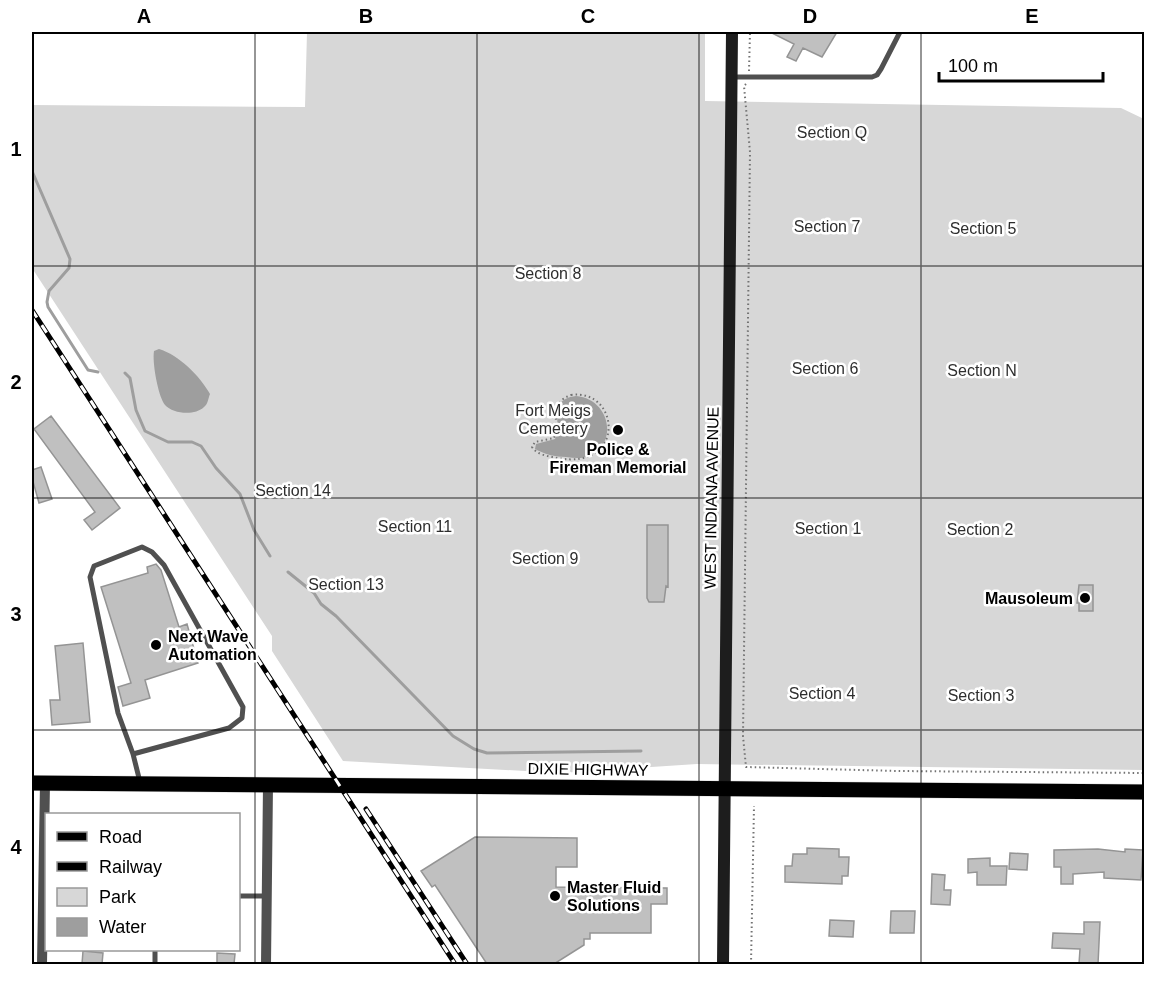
<svg xmlns="http://www.w3.org/2000/svg" width="1176" height="996" font-family="Helvetica,sans-serif">
  <style>
    .green { fill: #d7d7d7 }
    .water { fill: #9e9e9e }
    .lines { fill: none; stroke-linecap: round; stroke-linejoin: round }
    .stream { stroke: #9e9e9e; stroke-width: 3 }
    .building { fill: #c0c0c0; stroke: #949494; stroke-width: 1.5 }
    .primary-casing { stroke: #dbdbdb; stroke-width: 16 }
    .path { stroke: #727272; stroke-width: 2; stroke-dasharray: 1.5 3; stroke-linecap: butt }
    .service { stroke: #505050; stroke-width: 5 }
    .minor { stroke: #505050; stroke-width: 10 }
    .secondary { stroke: #1d1d1d; stroke-width: 12 }
    .primary { stroke: #000; stroke-width: 15 }
    .rail-casing { stroke: #000; stroke-width: 5 }
    .rail { stroke: #fff; stroke-width: 3; stroke-dasharray: 9; stroke-linecap: butt }
    .grid { fill: none; stroke: #000; stroke-width: 1.5; stroke-opacity: 0.55 }
    .poi-dot { fill: #000; stroke: #fff; stroke-width: 2 }
    .labels { text-anchor: middle; stroke-width: 5; stroke-linejoin: round; paint-order: stroke }
    .park-label { font-size: 16px; fill: #2e2e2e; stroke: #fff }
    .poi-label { font-size: 16px; font-weight: bold; fill: #000; stroke: #fff; text-anchor: start }
    .street-label { font-size: 16px; fill: #000; stroke: #fff }
    .neatline { fill: none; stroke: #000; stroke-width: 2 }
    .grid-label { font-size: 20px; text-anchor: middle; font-weight: bold; fill: #000 }
  </style>
  <rect width="100%" height="100%" fill="#fff"/>
  <path class="green" d="M307,32H705V101L1121,108L1144,119V770L697,764L560,773L343,761L272,651V636L32,268V105L305,107Z"/>
  <path class="water" d="M159,349C179,355 200,376 210,394C208,399 208,404 204,407C195,416 173,414 165,405C158,396 152,362 154,351Z
    M576,396C610,399 619,443 589,456C582,459 574,458 566,457C555,457 544,454 535,449L536,444L555,439C563,423 546,400 576,396Z"/>
  <g class="lines">
    <path class="stream" d="M32,171L70,259L69,268L49,291L47,302L48,307L88,370L98,372
      M125,373L130,378L136,410L145,431L168,442H192L201,446L216,468L240,494L254,530L270,556
      M288,572L314,593L321,604L336,616L453,736L474,749L487,753L641,751"/>
  </g>
  <path class="building" d="M770,32H837L822,57L803,48L796,61L787,57L794,44Z
    M51,416L120,508L92,530L84,520L95,512L34,429Z
    M41,467L52,499L39,503L32,478V470Z
    M647,525H668V587L666,586L664,602H649L647,598Z
    M156,564L161,570L179,627L187,624L198,663L145,680L150,698L123,706L118,687L131,683L101,587L148,573L147,567Z
    M1079,585H1093V611H1079V603H1077Z
    M83,643L90,722L52,725L50,700H60L55,646Z
    M475,837L577,838V867H556V887L667,888V904H651V933H590V939H584V945L554,964H487L435,885L432,887L421,871Z
    M807,848L839,849V857H849L848,876H842V884L785,882V866H792L793,854H807Z
    M1098,849L1125,852V849L1143,850L1141,880L1104,878V872L1073,874V884H1061V867H1054V850Z
    M1010,853L1028,854L1027,870L1009,869Z
    M990,858V866H1007L1006,885H977V872L968,873V859Z
    M932,874L945,875L944,890H951L950,905L931,904Z
    M891,911H915L914,933H890Z
    M830,920L854,921L853,937L829,936Z
    M1084,922H1100L1098,964H1079L1080,949L1052,948L1053,933L1084,934Z
    M83,951L103,953L102,964H82Z
    M217,953L235,954L234,964H217Z"/>
  <g class="lines">
    <g class="primary-casing">
      <path id="primary" d="M32,783L1144,792"/>
    </g>
    <path class="path" d="M749,71L750,32
      M746,84L744,86L750,152L743,736L746,767L897,771L1144,773
      M571,395C620,388 627,471 557,458C548,456 537,455 532,447L535,442L554,438C561,422 546,404 571,395Z
      M751,964L754,806"/>
    <path class="service" d="M732,77H872L877,75L881,69L900,32
      M133,754L229,728L242,718L243,707L164,565L152,552L142,547L94,566L90,577L118,713L133,754L140,782
      M238,896H266
      M155,964V950"/>
    <path class="minor" d="M42,964L45,783
      M266,964L268,785"/>
    <path class="secondary" d="M723,964L732,32"/>
    <use href="#primary" class="primary"/>
    <g class="rail-casing">
      <path id="rail" d="M32,310L455,964
        M366,809L467,964"/>
    </g>
    <use href="#rail" class="rail"/>
  </g>
  <path class="grid" d="M255,32V964M477,32V964M699,32V964M921,32V964M32,266H1144M32,498H1144M32,730H1144"/>
  <g class="poi-dot">
    <circle cx="618" cy="430" r="6"/>
    <circle cx="1085" cy="598" r="6"/>
    <circle cx="156" cy="645" r="6"/>
    <circle cx="555" cy="896" r="6"/>
  </g>
  <g class="labels">
    <g class="park-label">
      <text x="832" y="138">Section Q</text>
      <text x="827" y="232">Section 7</text>
      <text x="983" y="234">Section 5</text>
      <text x="548" y="279">Section 8</text>
      <text x="825" y="374">Section 6</text>
      <text x="982" y="376">Section N</text>
      <text x="553" y="416">Fort Meigs<tspan x="553" dy="18">Cemetery</tspan></text>
      <text x="293" y="496">Section 14</text>
      <text x="415" y="532">Section 11</text>
      <text x="828" y="534">Section 1</text>
      <text x="980" y="535">Section 2</text>
      <text x="545" y="564">Section 9</text>
      <text x="346" y="590">Section 13</text>
      <text x="822" y="699">Section 4</text>
      <text x="981" y="701">Section 3</text>
    </g>
    <g class="poi-label">
      <text x="618" y="455" text-anchor="middle">Police &amp;<tspan x="618" dy="18">Fireman Memorial</tspan></text>
      <text x="1073" y="604" text-anchor="end">Mausoleum</text>
      <text x="168" y="642">Next Wave<tspan x="168" dy="18">Automation</tspan></text>
      <text x="567" y="893">Master Fluid<tspan x="567" dy="18">Solutions</tspan></text>
    </g>
    <g class="street-label">
      <text transform="translate(711 498) rotate(-89)" y="6">WEST INDIANA AVENUE</text>
      <text transform="translate(588 769) rotate(1)" y="6">DIXIE HIGHWAY</text>
    </g>
  </g>
  <rect width="1176" height="996" fill="none" stroke="#ffffff" stroke-width="66"/>
  <rect x="45" y="813" width="195" height="138" fill="#ffffff" stroke="#999999" stroke-width="1.5"/>
  <rect x="57" y="832" width="30" height="9" fill="#000000" stroke="#999999" stroke-width="1.5"/>
  <text x="99" y="843" font-size="18" fill="#000000">Road</text>
  <rect x="57" y="862" width="30" height="9" fill="#000000" stroke="#999999" stroke-width="1.5"/>
  <text x="99" y="873" font-size="18" fill="#000000">Railway</text>
  <rect x="57" y="888" width="30" height="18" fill="#d7d7d7" stroke="#999999" stroke-width="1.5"/>
  <text x="99" y="903" font-size="18" fill="#000000">Park</text>
  <rect x="57" y="918" width="30" height="18" fill="#9e9e9e" stroke="#999999" stroke-width="1.5"/>
  <text x="99" y="933" font-size="18" fill="#000000">Water</text>
  <path d="M939 72v9h164v-9" fill="none" stroke="#000000" stroke-width="3"/>
  <text x="948" y="72" font-size="18" fill="#000000" stroke="#ffffff" stroke-width="4.5" paint-order="stroke">100 m</text>
  <rect x="33" y="33" width="1110" height="930" class="neatline"/>
  <g class="grid-label">
    <text x="144" y="23">A</text>
    <text x="366" y="23">B</text>
    <text x="588" y="23">C</text>
    <text x="810" y="23">D</text>
    <text x="1032" y="23">E</text>
    <text x="16" y="156">1</text>
    <text x="16" y="389">2</text>
    <text x="16" y="621">3</text>
    <text x="16" y="854">4</text>
  </g>
</svg>
